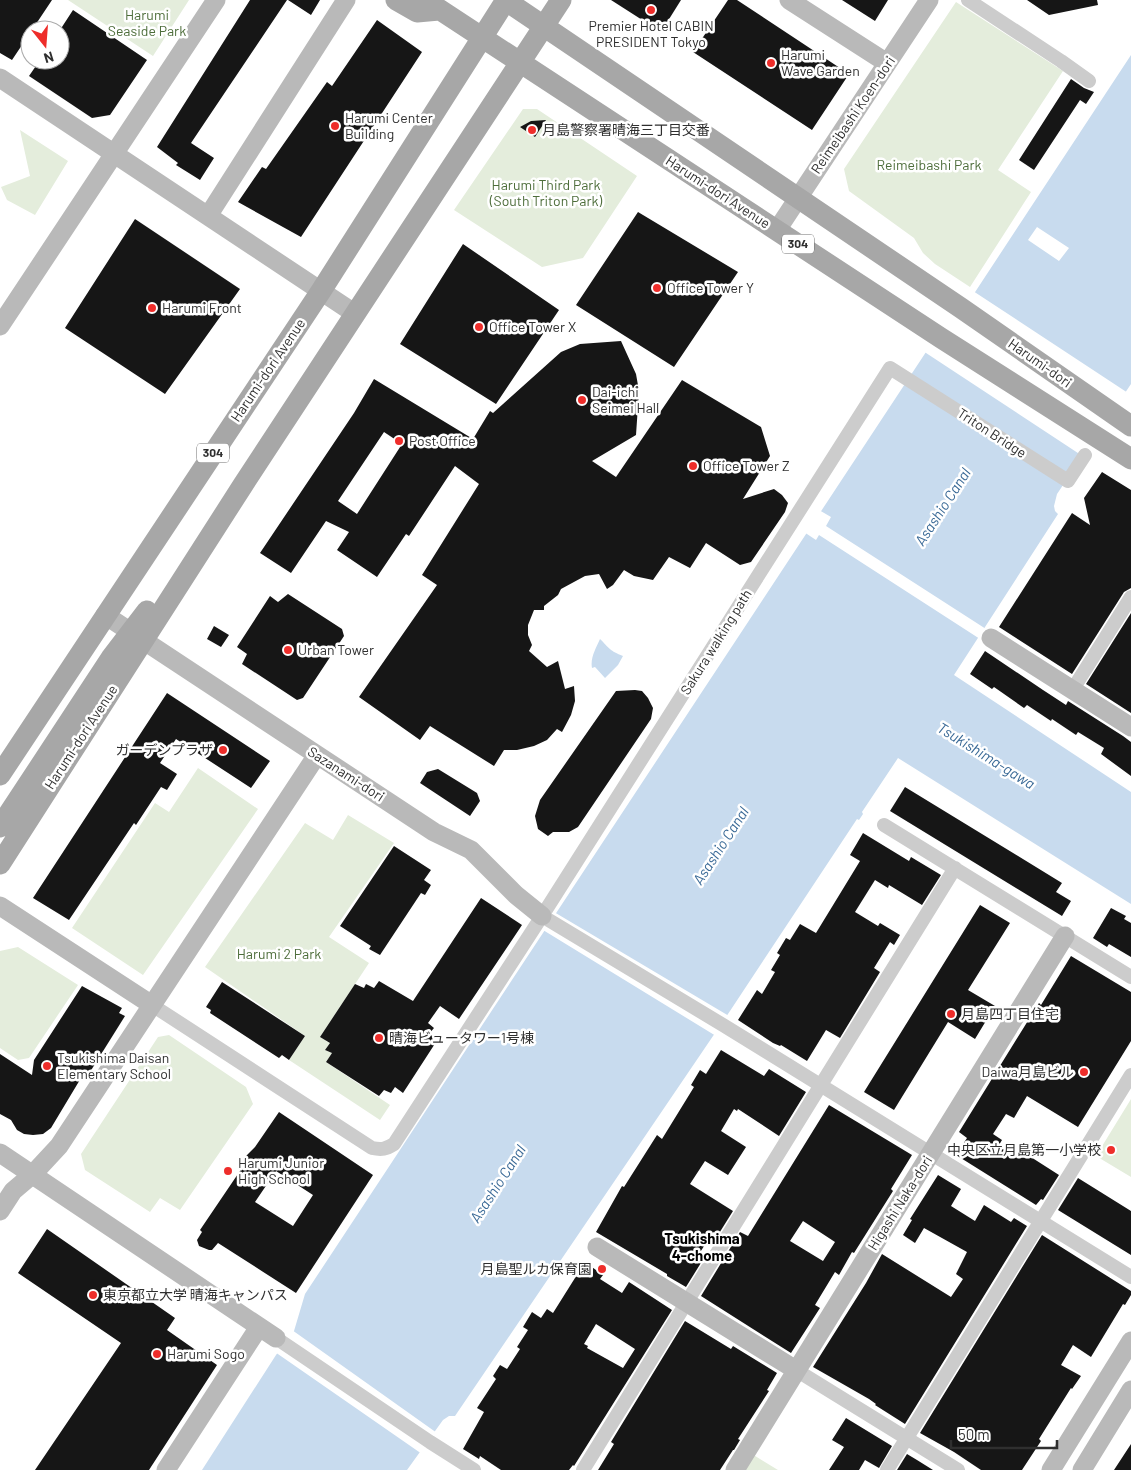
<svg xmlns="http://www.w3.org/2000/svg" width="1131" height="1470" font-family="Barlow,'Noto Sans JP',sans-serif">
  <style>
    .green { fill: #e4eddc }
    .water { fill: #c8dbee }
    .pier { fill: #fff }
    .building { fill: #161616; fill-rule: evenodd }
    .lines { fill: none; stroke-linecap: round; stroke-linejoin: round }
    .street { stroke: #ccc; stroke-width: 14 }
    .secondary { stroke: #b9b9b9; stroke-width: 19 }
    .primary { stroke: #a7a7a7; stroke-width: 21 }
    .poi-dot { fill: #ee2d2a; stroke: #fff; stroke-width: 2 }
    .labels { text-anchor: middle; stroke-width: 5; stroke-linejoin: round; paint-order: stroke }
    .shield { fill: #fff; stroke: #6d6d6d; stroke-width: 1 }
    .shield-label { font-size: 12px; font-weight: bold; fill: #2f2f2f }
    .park-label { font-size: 14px; fill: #4d6d3a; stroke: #fff }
    .poi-label { font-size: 14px; fill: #2f2f2f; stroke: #fff; text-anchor: start }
    .street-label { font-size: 14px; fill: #2f2f2f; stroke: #fff }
    .water-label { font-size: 15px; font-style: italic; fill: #396996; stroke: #fff }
    .neighbourhood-label { font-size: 15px; font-weight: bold; fill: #000; stroke: #fff }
  </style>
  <rect width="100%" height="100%" fill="#fff"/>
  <path class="green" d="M68,0H189L153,56Z
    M956,2L1063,71L998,170L1031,192L970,287L935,264L923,253L914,238L849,191L844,169Z
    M523,109H537L637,176L583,258L542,267L454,210Z
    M20,130L68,161L35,215L7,200L1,187L30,176Z
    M198,768L258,809L143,975L72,928L155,803L169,812Z
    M348,815L394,843L329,937L369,963L320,1037L330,1043L325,1050L332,1053L326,1062L390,1105L380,1120L289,1060L305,1036L205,967L305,823L333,840Z
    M18,947L78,985L29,1058L18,1060L0,1048V951Z
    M169,1035L246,1087L253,1104L180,1210L160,1198L150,1212L85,1170L81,1154L158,1037Z
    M1131,1099V1177L1096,1156Z
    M752,1454L778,1470H742Z"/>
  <path class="water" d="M1131,55V384L1057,494L1054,506L1055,511L1058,514L954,675L1131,792V904L898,758L862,812L863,814L859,820L857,819L730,1011L455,1416H449L443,1420L407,1470H202L276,1355L294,1331L305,1294L926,352L933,356Z
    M600,639C609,648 610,651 623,656L618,665L605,678L595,667L592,668C590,658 596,648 600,639Z"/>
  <path class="pier" d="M1037,227L1069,248L1059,261L1028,240Z
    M973,291L1128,393L1084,457L923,351L927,349L932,353Z
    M819,510L831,517L826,526L986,629L980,639L819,535L816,540L804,532Z
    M554,912L729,1016L716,1036L543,930Z
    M292,1330L437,1433L422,1454L275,1352Z"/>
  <path class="building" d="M0,0H52L32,30H30V33L12,60L0,53Z
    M250,0H287L191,143L214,158L200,180L176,165L178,163L157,147Z
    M288,0H320L311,15Z
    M611,0H681L661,32Z
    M728,0H737L849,74L812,130L693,52Z
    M842,0H888L875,21Z
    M1027,0H1097L1098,5L1049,15Z
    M73,10L147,60L110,115L92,118L29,76L40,60H60V30Z
    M377,20L422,52L301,237L238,202L262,167L266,169L327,82L332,86Z
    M1071,79L1084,88L1094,92L1086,104L1080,100L1034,170L1019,160Z
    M546,120L535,137L520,127L531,121Z
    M638,212L738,272L674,367L576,305Z
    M135,219L240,289L165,394L65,328Z
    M463,244L559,310L496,404L400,344Z
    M621,341L636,374L639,391L636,435L592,461L616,477L682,380L761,427L770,456L743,499L774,489L782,495L788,503L785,512L751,562L740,565L706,543L690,568L669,557L653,580L634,576L624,570L613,585L607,589L599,574L585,576L561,589L558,595L544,606V610H534L528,625V635L532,645L529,651L547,667L558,661L565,689L574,686L575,701L571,715L562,732L557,729L547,740L534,746L517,750H504L494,766L430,726L420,740L359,697L437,585L422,575L479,484L455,466L409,536L406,534L377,577L337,550L349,532L326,521L291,573L260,553L354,413L374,379L473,439L490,411L493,413L561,352L580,344ZM384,432L402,444L357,514L338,501Z
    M1102,472L1131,490V588L1124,592L1072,674L999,627L1072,513L1090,525L1084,498Z
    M288,594L342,629L344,636L303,698L297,700L242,664L247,654L237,647L270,596L278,602Z
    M1131,613V713L1086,684Z
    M214,626L229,635L221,647L207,639Z
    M985,651L1043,690L1066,705L1068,701L1123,736L1131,742V776L1101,754L1104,748L1078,732L1076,735L1052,719L1051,721L1027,705L1024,708L994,687L992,689L970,674Z
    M635,690L642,691L648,698L653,708L651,719L578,827L569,832H553L548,836L538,829L535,816L540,800L616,691Z
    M167,693L270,761L251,788L176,739L160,763L177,774L167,790L161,787L136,825L134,823L69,920L33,898Z
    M438,769L477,793L480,801L470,816L420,783L427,772Z
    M905,787L1062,883L1056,892L1071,901L1062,916L890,811Z
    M863,833L909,861L911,857L941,875L922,905L889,885L888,888L875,880L855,912L878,926L880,923L900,935L894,945L890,942L874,968L880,972L840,1038L826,1030L807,1061L781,1045L780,1046L773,1043L738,1020L757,990L762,994L775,972L771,970L780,955L777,953L786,938L790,940L800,924L816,933L860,861L850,855Z
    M394,846L431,870L424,880L431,885L425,895L421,893L380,955L369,949L371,946L340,926Z
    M481,898L522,925L459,1019L440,1006L428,1023L434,1028L429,1034L438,1039L403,1093L395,1087L391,1093L384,1090L379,1096L326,1062L332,1053L325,1050L330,1043L320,1037L355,984L364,988L366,984L374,988L379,981L413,1001Z
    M980,905L1010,923L968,990L995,1006L975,1039L948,1022L894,1110L864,1092Z
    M1111,908L1126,916L1124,919L1131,923V957L1109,944L1107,947L1093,938Z
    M1071,956L1131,992V1041L1078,1127L1027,1096L1014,1118L1006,1114L993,1134L1002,1140L999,1145L1020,1158L1023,1152L1059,1175L1043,1200L1041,1199L1036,1205L956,1155L967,1138L959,1132L1039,1003L1041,1005Z
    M222,982L305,1036L289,1060L282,1055L279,1058L210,1013L211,1010L206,1007Z
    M82,986L122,1008L119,1013L125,1016L90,1072L84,1073L51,1128L43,1134L33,1135L24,1134L17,1130L11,1120L0,1114V1054L32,1075L34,1060Z
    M721,1050L764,1076L769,1069L806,1092L779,1136L738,1109L737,1111L734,1109L721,1131L746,1147L728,1175L705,1161L690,1184L733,1211L718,1235L713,1232L699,1254L704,1258L686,1287L667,1276V1274L596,1232L622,1186L624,1187L657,1135L662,1139L694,1087L691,1085L700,1070L706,1074Z
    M829,1105L912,1155L891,1189L893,1191L854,1253L852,1252L839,1275L835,1272L815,1305L820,1308L791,1353L701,1296L740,1232L748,1236ZM803,1221L835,1242L823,1261L790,1241Z
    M279,1112L373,1175L296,1293L218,1243L212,1250H209L199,1246L197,1240L202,1232L200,1230L244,1165L241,1164L245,1157L255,1147ZM276,1171L313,1195L293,1226L255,1202Z
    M938,1175L961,1189L951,1206L975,1221L984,1205L1011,1222L1014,1218L1027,1226L905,1424L875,1405L876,1404L869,1399L813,1367L866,1283L882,1254L951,1297L963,1279L956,1274L967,1252L924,1228L915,1243L903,1235L912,1220L910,1219Z
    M1078,1178L1131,1211V1255L1058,1210Z
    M47,1229L175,1318L167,1330L217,1365L149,1470H35L121,1343L18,1273Z
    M1042,1235L1131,1291V1295L1125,1305L1123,1304L1091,1357L1073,1345L1061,1365L1081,1376L1072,1389L1071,1388L1039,1439L1041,1441L1022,1470H981L954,1452L920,1433Z
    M589,1265L603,1275L600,1279L622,1293L629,1282L672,1310L574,1466L573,1465L569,1470H501L480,1456L479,1459L463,1449L484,1412L477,1408L496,1379L493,1376L500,1365L507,1369L520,1349L517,1347L528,1330L523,1327L532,1312L541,1318L547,1309L553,1313L580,1270L584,1272ZM596,1324L635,1349L623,1368L587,1348L588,1346L584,1344Z
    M685,1321L731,1349L733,1346L777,1373L767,1390L769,1391L738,1439L740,1440L734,1450H733L720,1470H598L614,1444L611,1442Z
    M846,1418L892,1446L879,1468L865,1460L859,1470H829L844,1447L832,1440Z
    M1131,1444V1470H1114Z
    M907,1454L917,1460L933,1470H897Z"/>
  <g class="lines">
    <path class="street" d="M968,0L1061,61L1089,81
      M1073,689L1131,597
      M884,825L1131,977
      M542,916L723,1025L1131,1277
      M152,1005L372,1148C382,1150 386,1149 394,1144L542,916L890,368L1068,481L1085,455
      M276,1338L430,1442L474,1470
      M796,1370L958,1470
      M583,1470L955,868
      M887,1470L1131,1075"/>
    <path class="secondary" d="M789,0L887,63
      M0,78L354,313
      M208,216L346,0
      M777,230L929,0
      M0,326L216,0
      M105,615L434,832L471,850L516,895L542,916
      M991,638L1131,727
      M0,906L152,1005
      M0,1153L276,1338
      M0,1211L13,1191L33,1174L59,1146L317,755
      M597,1247L796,1370
      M166,1470L259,1327
      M735,1470L1065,936
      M1051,1470L1131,1341
      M1082,1470L1131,1390"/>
    <path class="primary" d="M396,0L417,12L439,10
      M425,0L941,338L1131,459
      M505,0L961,308L1131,426
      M0,775L321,291L506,0
      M0,827L111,658L147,611
      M0,864L243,485L561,0"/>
  </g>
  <g class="poi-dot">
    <circle cx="651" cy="10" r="5"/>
    <circle cx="771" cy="63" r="5"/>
    <circle cx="335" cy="126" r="5"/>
    <circle cx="532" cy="130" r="5"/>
    <circle cx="657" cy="288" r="5"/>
    <circle cx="152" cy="308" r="5"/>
    <circle cx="479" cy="327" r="5"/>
    <circle cx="582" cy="400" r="5"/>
    <circle cx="399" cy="441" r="5"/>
    <circle cx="693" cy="466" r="5"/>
    <circle cx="288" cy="650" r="5"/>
    <circle cx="223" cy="750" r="5"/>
    <circle cx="951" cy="1014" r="5"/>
    <circle cx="379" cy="1038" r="5"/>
    <circle cx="47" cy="1066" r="5"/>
    <circle cx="1084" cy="1072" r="5"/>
    <circle cx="1111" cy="1150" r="5"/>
    <circle cx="228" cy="1171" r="5"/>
    <circle cx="602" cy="1269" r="5"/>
    <circle cx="93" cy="1295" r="5"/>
    <circle cx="157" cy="1354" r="5"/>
  </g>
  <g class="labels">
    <g class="shield">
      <rect x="782" y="234.5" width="32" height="19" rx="4"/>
      <rect x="197" y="443.5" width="32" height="19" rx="4"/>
    </g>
    <g class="shield-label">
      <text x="798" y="248">304</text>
      <text x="213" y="457">304</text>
    </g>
    <g class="park-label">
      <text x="147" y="20">Harumi<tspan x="147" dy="16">Seaside Park</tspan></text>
      <text x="929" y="170">Reimeibashi Park</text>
      <text x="546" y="190">Harumi Third Park<tspan x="546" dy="16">(South Triton Park)</tspan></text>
      <text x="279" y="959">Harumi 2 Park</text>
    </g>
    <g class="poi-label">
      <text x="651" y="31" text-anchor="middle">Premier Hotel CABIN<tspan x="651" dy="16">PRESIDENT Tokyo</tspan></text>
      <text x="781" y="60">Harumi<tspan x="781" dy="16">Wave Garden</tspan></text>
      <text x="345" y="123">Harumi Center<tspan x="345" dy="16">Building</tspan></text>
      <text x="542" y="135">月島警察署晴海三丁目交番</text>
      <text x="667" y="293">Office Tower Y</text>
      <text x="162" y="313">Harumi Front</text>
      <text x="489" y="332">Office Tower X</text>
      <text x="592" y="397">Dai-ichi<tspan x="592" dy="16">Seimei Hall</tspan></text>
      <text x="409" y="446">Post Office</text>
      <text x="703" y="471">Office Tower Z</text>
      <text x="298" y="655">Urban Tower</text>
      <text x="213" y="755" text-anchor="end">ガーデンプラザ</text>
      <text x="961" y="1019">月島四丁目住宅</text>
      <text x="389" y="1043">晴海ビュータワー1号棟</text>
      <text x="57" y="1063">Tsukishima Daisan<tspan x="57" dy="16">Elementary School</tspan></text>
      <text x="1074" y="1077" text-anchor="end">Daiwa月島ビル</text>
      <text x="1101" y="1155" text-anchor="end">中央区立月島第一小学校</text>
      <text x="238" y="1168">Harumi Junior<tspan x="238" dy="16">High School</tspan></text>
      <text x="592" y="1274" text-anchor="end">月島聖ルカ保育園</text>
      <text x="103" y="1300">東京都立大学 晴海キャンパス</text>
      <text x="167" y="1359">Harumi Sogo</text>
    </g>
    <g class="street-label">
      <text transform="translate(853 115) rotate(-56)" y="5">Reimeibashi Koen-dori</text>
      <text transform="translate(718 192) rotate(33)" y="5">Harumi-dori Avenue</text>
      <text transform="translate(1040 363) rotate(35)" y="5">Harumi-dori</text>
      <text transform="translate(268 370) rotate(-56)" y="5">Harumi-dori Avenue</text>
      <text transform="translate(992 433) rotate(33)" y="5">Triton Bridge</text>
      <text transform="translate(716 642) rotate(-58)" y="5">Sakura walking path</text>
      <text transform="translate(81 737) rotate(-57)" y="5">Harumi-dori Avenue</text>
      <text transform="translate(346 774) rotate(33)" y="5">Sazanami-dori</text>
      <text transform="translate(900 1203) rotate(-58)" y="5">Higashi Naka-dori</text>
    </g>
    <g class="water-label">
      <text transform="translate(943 507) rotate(-57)" y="5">Asashio Canal</text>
      <text transform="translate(986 756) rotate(32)" y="5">Tsukishima-gawa</text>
      <text transform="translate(721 846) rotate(-57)" y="5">Asashio Canal</text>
      <text transform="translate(498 1184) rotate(-57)" y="5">Asashio Canal</text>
    </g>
    <g class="neighbourhood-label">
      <text x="702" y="1244">Tsukishima<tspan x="702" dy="17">4-chome</tspan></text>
    </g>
  </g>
  <g transform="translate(45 45) rotate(163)"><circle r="24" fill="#ffffff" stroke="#acacac"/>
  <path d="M0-4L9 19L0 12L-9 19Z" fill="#ee2d2a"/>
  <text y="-8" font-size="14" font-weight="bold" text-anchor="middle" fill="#2f2f2f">N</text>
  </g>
  <path d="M951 1440v8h106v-8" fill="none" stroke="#2f2f2f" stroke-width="2.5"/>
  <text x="958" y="1440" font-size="15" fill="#2f2f2f" stroke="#ffffff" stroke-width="4" paint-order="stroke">50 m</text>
</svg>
